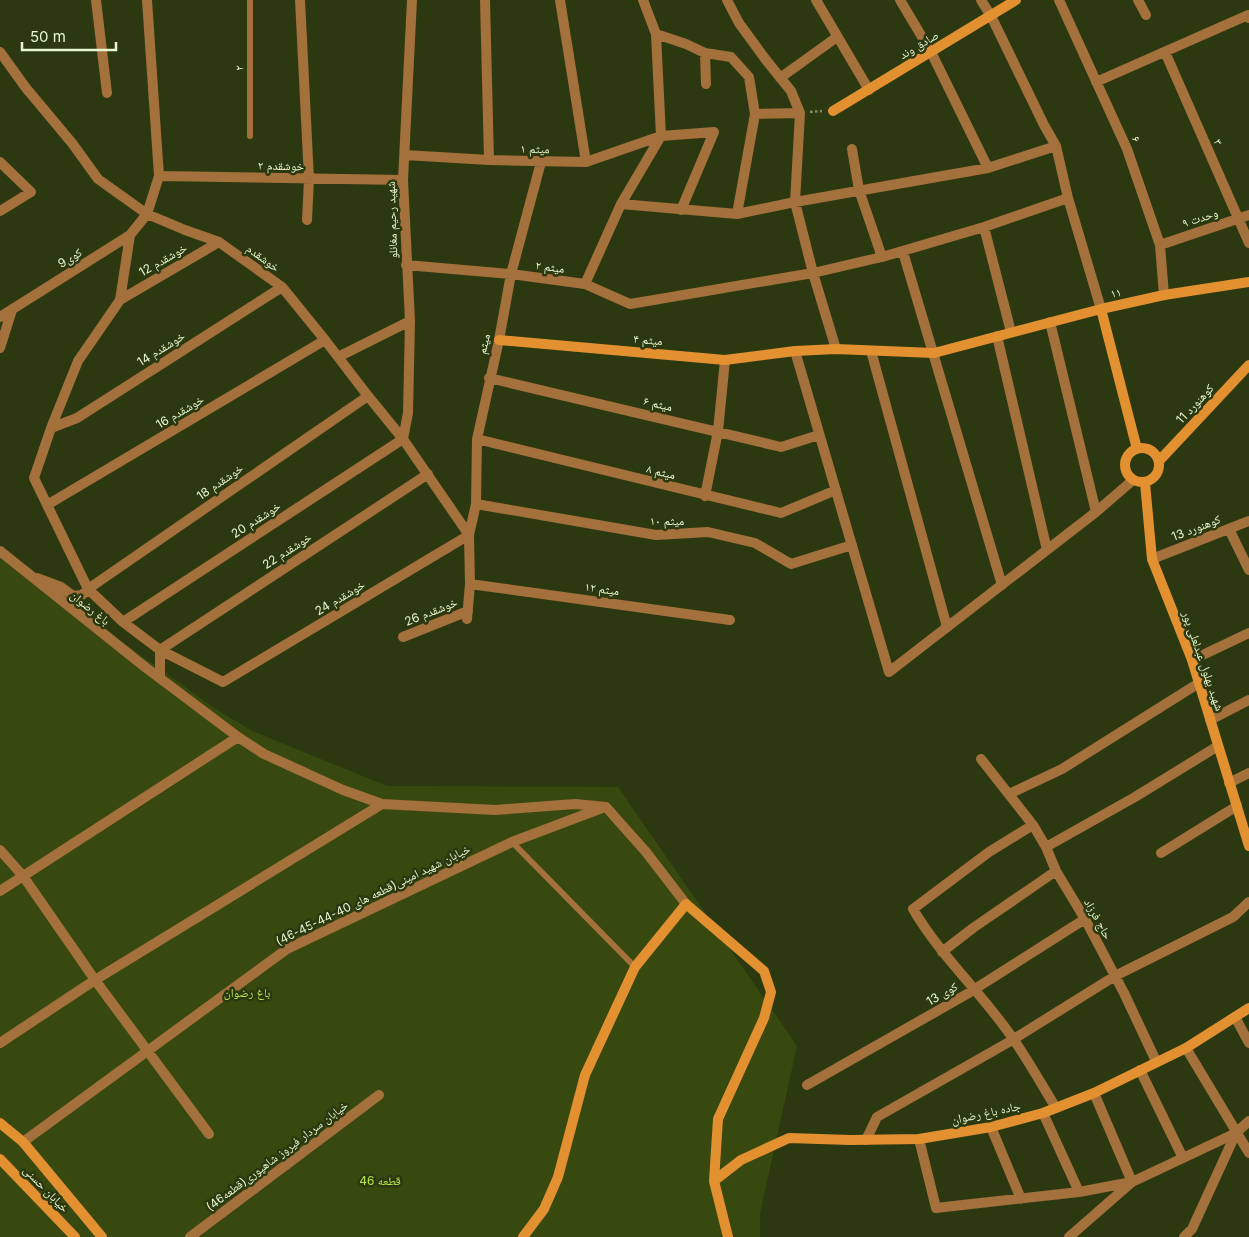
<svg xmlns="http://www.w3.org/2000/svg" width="1249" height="1237" font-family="Inter,'Noto Naskh Arabic',sans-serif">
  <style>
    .green { fill: #384910 }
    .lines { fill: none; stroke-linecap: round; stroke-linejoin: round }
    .path { stroke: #839169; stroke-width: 2.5; stroke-dasharray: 2.5 2.5; stroke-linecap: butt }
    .lane { stroke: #a4703b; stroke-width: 6 }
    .street { stroke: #a4703b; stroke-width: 10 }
    .secondary { stroke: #e39031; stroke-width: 10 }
    .labels { text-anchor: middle; stroke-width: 5; stroke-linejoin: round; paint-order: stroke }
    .street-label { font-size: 12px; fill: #e7f6cf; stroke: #2c3910 }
    .park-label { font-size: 12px; fill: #bae74f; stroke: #2c3910 }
  </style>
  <rect width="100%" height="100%" fill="#2c3910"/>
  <path class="green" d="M0,554L214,708L252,731L387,786L618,787L797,1046L760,1213V1237H0Z"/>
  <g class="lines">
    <path class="path" d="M810,112L822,111"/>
    <path class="lane" d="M250,136V0
      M512,842L635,967"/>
    <path class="street" d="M96,0L107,93
      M300,0L309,179L307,220
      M485,0L489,160
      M560,0L586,162
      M727,0L739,23L766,60L791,91L800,113L795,202L813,273L836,349
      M816,0L869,90
      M900,0L931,52L988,168L1056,146
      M981,0L991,16L1044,125L1056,146L1068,198L1101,309
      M1059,0L1127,149L1160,245L1164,295
      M1138,0L1146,15
      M656,34L686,44L705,53L731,57L749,77L755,114L800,113
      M0,52L26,88L72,143L98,179L147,214L185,230L219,242L282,287L325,340L368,396L403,439L469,535
      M1165,52L1249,243
      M705,53L706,84
      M780,78L837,37
      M1096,82L1248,15L1249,18
      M852,149L859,190L882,257
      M405,155L489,160L586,162L661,136L714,132L681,210
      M0,162L31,192L0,211
      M159,176L403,180
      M621,204L737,214L795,202L988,168
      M737,214L755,114
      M984,227L1011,332
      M130,235L120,300L78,361L51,428L34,478L88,589L123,622L160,650L428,474
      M1160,245L1249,215
      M903,252L1002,585
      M406,265L511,274L585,284L630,304L813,273L882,257L984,227L1068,198
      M585,284L621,204L661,136L656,34L643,0
      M120,300L219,242
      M0,317L130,235L147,214L159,176L147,0
      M1050,322L1096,512
      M997,336L1047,550
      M0,348L12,310
      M795,351L889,672L1096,512L1133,480
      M871,351L947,627
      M338,357L410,321
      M489,378L781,447L819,435
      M51,428L77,418L282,287
      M477,439L781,513L836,490
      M705,496L718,431L725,360
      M476,504L656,535L708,532L755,543L791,564L852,545
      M47,505L325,340
      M1229,529L1249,570
      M0,551L145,667L238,737L264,754L343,790L382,804L495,810L575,804L606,807L646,852L686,904
      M1152,559L1249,521
      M37,578L61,587L73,596L82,595L88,589L368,396
      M470,584L730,620
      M467,619L470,584L469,535L476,504L477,439L499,340L511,274L541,162
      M123,622L403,439L408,413L410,321L403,180L412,0
      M403,637L468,611
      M1192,660L1249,633
      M160,677V650L223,682L469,535
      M1210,720L1249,700
      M981,759L1033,825L1046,847L1056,871L1085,919L1124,993L1156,1061
      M1229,783L1249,773
      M1009,794L1062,769L1199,683
      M1033,825L989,852L913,909C941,957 983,994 1014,1040C1029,1062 1042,1085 1056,1108
      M1046,847L1135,797L1218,746
      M0,850L23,876L95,980L209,1134
      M1161,853L1237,806
      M0,891L238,737
      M942,952L973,928L1056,871
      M1235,1017L1249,1043
      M0,1043L95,980L382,804
      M1186,1048L1249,1153
      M1140,1070L1183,1158
      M807,1085L967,994L1085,919
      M1043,1113L1079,1192
      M991,1127L1021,1199
      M919,1139L936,1208L1079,1192L1132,1182L1236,1133
      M866,1140L877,1117L1009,1042L1115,976L1233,917L1249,902
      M23,1142L287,949L512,842L602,808
      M190,1237L379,1095
      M1069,1237L1132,1182L1094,1093
      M1184,1237L1192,1229L1236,1133L1249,1121"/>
    <path class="secondary" d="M833,111L1016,0
      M499,340L725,360L795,351L836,349L934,353L1101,309
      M1125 465a17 17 0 1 1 34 0a17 17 0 1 1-34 0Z
      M1137,449L1101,309L1164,295L1249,282
      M1159,461L1249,365
      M1145,483L1152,559L1192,660L1249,846
      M0,1123L23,1142L102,1237
      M0,1159L75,1237
      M714,1181L741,1160L789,1138L850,1140L919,1139L991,1127L1043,1113L1094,1093L1186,1048L1249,1008
      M523,1237L544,1209L558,1177L585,1075L635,967L686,904L764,971L771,992L764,1018L718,1119L714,1181L728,1237"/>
  </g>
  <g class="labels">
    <g class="street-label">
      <text transform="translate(919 45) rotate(-31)" y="4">صادق وند</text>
      <text transform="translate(239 68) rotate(-90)" y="4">۲</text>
      <text transform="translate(1136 139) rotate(66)" y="4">۶</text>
      <text transform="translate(1218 142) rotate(66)" y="4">۳</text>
      <text transform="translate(535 149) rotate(1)" y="4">۱ میثم</text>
      <text transform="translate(281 166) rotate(1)" y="4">۲ خوشقدم</text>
      <text transform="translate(1200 218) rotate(-18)" y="4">۹ وحدت</text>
      <text transform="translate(392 220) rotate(-92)" y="4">شهید رحیم مغانلو</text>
      <text transform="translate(70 258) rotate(-32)" y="4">کوی9</text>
      <text transform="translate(263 258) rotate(36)" y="4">خوشقدم</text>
      <text transform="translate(163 260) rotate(-30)" y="4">خوشقدم 12</text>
      <text transform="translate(550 267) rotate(8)" y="4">۲ میثم</text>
      <text transform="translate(1116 293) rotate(-12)" y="4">۱۱</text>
      <text transform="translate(648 340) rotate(5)" y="4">۴ میثم</text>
      <text transform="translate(484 344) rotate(-77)" y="4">میثم</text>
      <text transform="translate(161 349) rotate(-32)" y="4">خوشقدم 14</text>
      <text transform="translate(658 404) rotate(13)" y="4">۶ میثم</text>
      <text transform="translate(1195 404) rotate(-47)" y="4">کوهنورد 11</text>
      <text transform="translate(180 412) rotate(-31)" y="4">خوشقدم 16</text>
      <text transform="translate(661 472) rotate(14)" y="4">۸ میثم</text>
      <text transform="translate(220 482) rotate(-35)" y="4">خوشقدم 18</text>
      <text transform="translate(256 520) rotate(-33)" y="4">خوشقدم 20</text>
      <text x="667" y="525">۱۰ میثم</text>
      <text transform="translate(1196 528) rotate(-21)" y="4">کوهنورد 13</text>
      <text transform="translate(287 551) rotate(-33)" y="4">خوشقدم 22</text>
      <text transform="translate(602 589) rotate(8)" y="4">۱۲ میثم</text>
      <text transform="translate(340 598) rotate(-31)" y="4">خوشقدم 24</text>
      <text transform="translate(90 608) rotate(39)" y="4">باغ رضوان</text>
      <text transform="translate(431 612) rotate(-22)" y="4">خوشقدم 26</text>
      <text transform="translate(1203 661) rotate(71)" y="4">شهید بهلول عبدلعلی پور</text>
      <text transform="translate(373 895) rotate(-26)" y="4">خیابان شهید امینی(قطعه های 40-44-45-46)</text>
      <text transform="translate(1098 919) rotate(61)" y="4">حاج فرزاد</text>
      <text transform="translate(942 994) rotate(-30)" y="4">کوی 13</text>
      <text transform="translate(986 1113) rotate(-12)" y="4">جاده باغ رضوان</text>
      <text transform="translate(277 1156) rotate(-37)" y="4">خیابان سردار فیروز شاهپوری(قطعه46)</text>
      <text transform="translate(46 1189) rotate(46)" y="4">خیابان حسنی</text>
    </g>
    <g class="park-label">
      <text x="247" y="997">باغ رضوان</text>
      <text x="380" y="1185">قطعه 46</text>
    </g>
  </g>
  <path d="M22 42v8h94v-8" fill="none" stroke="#e7f6cf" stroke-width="2.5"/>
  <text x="30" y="42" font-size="15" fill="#e7f6cf" stroke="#2c3910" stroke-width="4" paint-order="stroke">50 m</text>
</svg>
